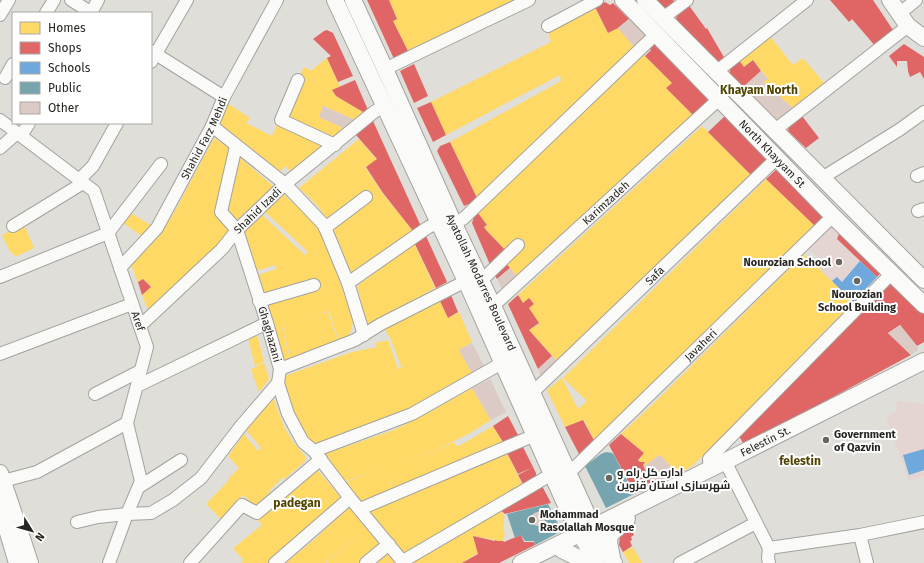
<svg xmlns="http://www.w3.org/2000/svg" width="924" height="563" font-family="'Fira Sans',Cairo,sans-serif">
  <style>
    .industrial { fill: #e5d5d2 }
    .homes { fill: #ffd966 }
    .shops { fill: #e06666 }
    .schools { fill: #6fa8dc }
    .public { fill: #76a5af }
    .building { fill: #dccac4 }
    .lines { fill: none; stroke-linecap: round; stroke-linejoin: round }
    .minor-casing { stroke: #a3a29d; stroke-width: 14 }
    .major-casing { stroke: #a3a29d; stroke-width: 18 }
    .minor { stroke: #fafaf9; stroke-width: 12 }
    .major { stroke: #fafaf9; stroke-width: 16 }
    .poi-dot { fill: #676661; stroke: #fff; stroke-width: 1.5 }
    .labels { text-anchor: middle; stroke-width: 4; stroke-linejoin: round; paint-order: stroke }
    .street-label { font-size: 11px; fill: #262521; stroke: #fff }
    .poi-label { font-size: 11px; font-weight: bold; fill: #262521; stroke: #fff; text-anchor: start }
    .neighbourhood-label { font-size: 12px; font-weight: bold; fill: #514400; stroke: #fff }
  </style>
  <rect width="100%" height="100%" fill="#e0ded8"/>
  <path class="industrial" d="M833,225L839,234L837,239L877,277L853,302L814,264L820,260L809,249Z
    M897,401L924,404V476L909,481L886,417L896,411Z"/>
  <path class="homes" d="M389,0H520L409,53L393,21L397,19Z
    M595,7L608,33L618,28L635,48L478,200L450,142L561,81L560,75L446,135L431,102L551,42L548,32Z
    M769,35L793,65L803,58L825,84L793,108L763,82L768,79L753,60L744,67L738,59Z
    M642,53L672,83L666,88L693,115L519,279L504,261L525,242L521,238L507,252L486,230L484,227L487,225L478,213Z
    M327,58L340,87L332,90L336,96L363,112L355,120L323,106L319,117L346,129L337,138L287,116L299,78L304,67L312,71L314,68Z
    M227,103L250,118L246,123L272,136L278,123L314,139L322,150L292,174L286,166L279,172L217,124Z
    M702,126L752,176L559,363L529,330L539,324L529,308L534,304L529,298L523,303L518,295Z
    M214,138L231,149L215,213L230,233L149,312L142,295L151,287L143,279L138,282L131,265L160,235L176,209Z
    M359,139L377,160L365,167L383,194L413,231L352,274L350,272L332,225L317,205L299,188Z
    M237,155L274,187L248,215L240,208L248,216L239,225L225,212Z
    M766,179L815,226L596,444L584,420L565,427L547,390L562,378L578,409L587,401L563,378Z
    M282,193L312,220L323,236L353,319V322L350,333L346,338L339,341L329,311L316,315L328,312L338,341L291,359L282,326L281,325L290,359L280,362L255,276L276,269L275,265L253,272L242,234L261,214L305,255L308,252L264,211Z
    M129,212L152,226L143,237L122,222Z
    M24,225L34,248L17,256L13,255L12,252H10L2,235Z
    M414,243L435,288L367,325L357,286Z
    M804,254L853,302L717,442L691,467L678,474L660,455L644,466L643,465L645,462H640L638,460L644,453L621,434L652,405Z
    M440,301L448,318L459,312L472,342L459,350L472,373L413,407L355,431L310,447L306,442L279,378L352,352L377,347L375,343L388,340L398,369L404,365L401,366L391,340L384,327Z
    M257,335L264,362L255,366L248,338Z
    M264,363L269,379L259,392L251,369Z
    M472,388L491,420L470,433L438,449L397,465L377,470L343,482L322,455L394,430L430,412Z
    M272,395L284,427L293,442L305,456L306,458L305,461L285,479L283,477L269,491L270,492L255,506L243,495L221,519L206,504L229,480L228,479L239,468L228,456L244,434L258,451L261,448L246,430Z
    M493,426L503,442L394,491L387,475L393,491L361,505L343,483L377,470L397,465L439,449L454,442L456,446L458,445L459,446Z
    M506,451L522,484L403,556L370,517L372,511Z
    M314,466L342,499L268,563H240L244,560L233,549L236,546L262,525L256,518Z
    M347,509H351L366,528L325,563H286L316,538Z
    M498,509L504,515V530L503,532L505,534L503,541H497L495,540L473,536L478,553L462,563H410Z
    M366,528L380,545L361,563H326Z
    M633,547L642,563H629L623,552Z
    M385,552L395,563H372Z"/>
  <path class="shops" d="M367,0H389L397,19L393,21L409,53L394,59Z
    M655,0H673L675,2L665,9Z
    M830,0H873L893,30L890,35L876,47L852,19L849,22Z
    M605,2L610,5L613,3L629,19L618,28L608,33L595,7Z
    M688,4L706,29L707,28L725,59L718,63L676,21L677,11Z
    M327,30L333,33L353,76L338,82L327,58L331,56L313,39L324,31Z
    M652,42L709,100L693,115L666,88L672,83L645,56L651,50L648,46Z
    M904,44L924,57V79L920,72L910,77L908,71L907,61H897V67L889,56Z
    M738,59L744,67L753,60L761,71L742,88L729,75L731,65Z
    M414,64L428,96L414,103L400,71Z
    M355,80L368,110L363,112L336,96L332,90Z
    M431,102L446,135L433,142L417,108Z
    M725,116L769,160L752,176L708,132Z
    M802,116L819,138L806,148L788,131L789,126Z
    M373,121L419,222L420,224L418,227L413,231L383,193L366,167L377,159L356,135Z
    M450,142L478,200L464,206L437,151L440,146Z
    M778,168L821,212L823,219L815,226L766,179Z
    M478,213L487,225L484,227L486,230L507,252L491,267L472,223L474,217Z
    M838,227L884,269L877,277L837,239L839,234Z
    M426,236L447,282L436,288L414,242Z
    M504,261L510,268L497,279L493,272Z
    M143,279L151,287L142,295L138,282Z
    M892,279L924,310V342L917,346L900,325L888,333L911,355L744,445L738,434Z
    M451,295L458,312L448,318L440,301Z
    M518,295L523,303L529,298L534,304L529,308L539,323L529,330L552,356L538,369L508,304Z
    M508,416L518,435L503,442L493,426Z
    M583,420L596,444L580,456L565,427Z
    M621,434L644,453L638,460L640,462H645L643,465L653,485L635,494L609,445Z
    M522,445L533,467L518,474L506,451Z
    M533,467L536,473V477L523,484L518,475Z
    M541,484L551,503L505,514L498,508Z
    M629,527L634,535L631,537L632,540L630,541L632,546L623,552L619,545L620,535Z
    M521,535L524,542H534L535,545L499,563H462L478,554L473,536L495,541V540L497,541H503L504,542Z"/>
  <path class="schools" d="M860,261L877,277L853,302L832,281L837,277L842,282Z
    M924,449V470L909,475L903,455Z"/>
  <path class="public" d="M606,452L612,453L614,455L634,494L606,508L585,466L601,454Z
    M548,504L559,526V531L556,534L535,545L534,541H525L521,535L515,538L507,514Z"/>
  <path class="building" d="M629,19L647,37L635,48L618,28Z
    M761,71L768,79L763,82L793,108L775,123L742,88Z
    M323,106L355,120L346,129L319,117Z
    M510,268L519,279L503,292L497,279Z
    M900,325L917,346L918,350L911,355L888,333Z
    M472,343L484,366L472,373L459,350Z
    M552,356L559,363L542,379L538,369Z
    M490,379L506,412L491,420L472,388Z
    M660,455L678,474L654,485L644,466Z
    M531 519a7 7 0 1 1 14 0a7 7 0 1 1-14 0Z"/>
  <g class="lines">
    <g class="minor-casing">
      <g id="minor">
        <path d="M71,0L92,13"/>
        <path d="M46,13L54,0"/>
        <path d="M91,13L98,0"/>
        <path d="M899,14L916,0"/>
        <path d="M0,15L9,0"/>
        <path d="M663,18L687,0"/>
        <path d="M548,26L597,0"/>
        <path d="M151,51L224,97"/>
        <path d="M151,62L187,0"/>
        <path d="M385,69L529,0"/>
        <path d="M716,72L807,0"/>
        <path d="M5,78L13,64"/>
        <path d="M298,80L281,120L335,145"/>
        <path id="s1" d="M0,120L94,191L147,347L127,423L141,481L127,514L109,563"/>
        <path d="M212,126L285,184L324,225L348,283L364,335"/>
        <path d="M775,130L908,26"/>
        <path d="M21,136L29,123"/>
        <path id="s2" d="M236,146L221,212L237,230L267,323L280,369L278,383L288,414L297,431L303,442L314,451L350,498L404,563"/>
        <path d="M0,148L17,133"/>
        <path d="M917,176L924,173"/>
        <path d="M822,178L899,130L924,112"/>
        <path d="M79,180L93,166L117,123"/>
        <path d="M918,211L924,209"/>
        <path d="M454,224L464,218L656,34"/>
        <path d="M13,226L83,183"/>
        <path d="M325,228L366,197"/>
        <path id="s3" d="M120,268L157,228L212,126L224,97L277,0"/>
        <path d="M0,277L108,233L161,164"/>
        <path d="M481,281L518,245"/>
        <path d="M348,283L427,228L438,222"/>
        <path d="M259,301L314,285"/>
        <path id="s4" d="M493,306L719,99"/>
        <path id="s5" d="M140,326L222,249L237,230L285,184L374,112L384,106"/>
        <path d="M0,354L132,304"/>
        <path d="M280,369L355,340L381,324L466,281"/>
        <path d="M137,386L267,323"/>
        <path id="s6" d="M532,393L777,158"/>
        <path d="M95,394L140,371"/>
        <path d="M314,451L412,414L502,363"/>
        <path d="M729,469L769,548"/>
        <path d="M710,470L709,459L892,273"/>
        <path id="s7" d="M568,474L833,216"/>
        <path d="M3,481L37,472L127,423"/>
        <path d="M139,487L181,460"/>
        <path d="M360,509L535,435"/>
        <path d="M77,522L98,517L127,514L151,513L173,500L201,478L241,426L278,383"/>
        <path d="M860,535L867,563"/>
        <path d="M769,548L860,535L924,522"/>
        <path d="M769,548L768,558L769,563"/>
        <path d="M403,561L552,474"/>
        <path d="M190,563L242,505L257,513L321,459"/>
        <path d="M275,563L350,498"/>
        <path d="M366,563L389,544"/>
        <path d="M680,563L752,525"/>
      </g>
    </g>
    <g class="major-casing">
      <g id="major">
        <path d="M335,0L466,281L568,510L596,563"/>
        <path id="s8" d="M353,0L385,69L454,224L493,306L599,541L614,563"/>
        <path id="s9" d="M623,0L833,216L924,305"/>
        <path d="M645,0L924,280"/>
        <path d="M890,0L908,26L924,38"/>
        <path d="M0,473L16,520L30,563"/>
        <path d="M0,506L17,563"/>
        <path d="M562,550L589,563"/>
        <path d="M612,558L609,542L610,535L627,519"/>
        <path id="s10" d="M521,563L732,458L924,361"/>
      </g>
    </g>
    <use href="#minor" class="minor"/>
    <use href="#major" class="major"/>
  </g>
  <g class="poi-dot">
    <circle cx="839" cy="262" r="4"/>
    <circle cx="857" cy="281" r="4"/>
    <circle cx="826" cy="440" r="4"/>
    <circle cx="609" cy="478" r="4"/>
    <circle cx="532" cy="520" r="4"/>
  </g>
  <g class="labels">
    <g class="street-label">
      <text dy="4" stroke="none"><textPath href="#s3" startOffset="156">Shahid Farz Mehdi</textPath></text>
      <text dy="4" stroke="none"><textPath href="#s9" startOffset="214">North Khayyam St</textPath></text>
      <text dy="4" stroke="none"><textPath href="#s4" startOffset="153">Karimzadeh</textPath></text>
      <text dy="4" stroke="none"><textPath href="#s5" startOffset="165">Shahid Izadi</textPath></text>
      <text dy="4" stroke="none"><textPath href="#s6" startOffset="170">Safa</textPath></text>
      <text dy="4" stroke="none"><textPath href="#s8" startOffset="310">Ayatollah Modarres Boulevard</textPath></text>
      <text dy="4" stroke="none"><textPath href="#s1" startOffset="255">Aref</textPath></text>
      <text dy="4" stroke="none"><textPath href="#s2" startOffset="201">Ghaghazani</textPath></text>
      <text dy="4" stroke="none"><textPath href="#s7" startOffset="185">Javaheri</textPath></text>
      <text dy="4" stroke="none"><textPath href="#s10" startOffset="273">Felestin St.</textPath></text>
    </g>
    <g class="poi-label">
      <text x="831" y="266" text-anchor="end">Nourozian School</text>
      <text x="857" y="298" text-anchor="middle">Nourozian<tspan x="857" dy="13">School Building</tspan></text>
      <text x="834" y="438">Government<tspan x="834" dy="13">of Qazvin</tspan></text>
      <text x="617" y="476">اداره کل راه و<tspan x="617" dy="13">شهرسازی استان قزوین</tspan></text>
      <text x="540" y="518">Mohammad<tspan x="540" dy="13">Rasolallah Mosque</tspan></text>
    </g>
    <g class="neighbourhood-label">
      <text x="759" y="94">Khayam North</text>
      <text x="800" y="465">felestin</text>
      <text x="297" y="507">padegan</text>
    </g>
  </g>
  <rect x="12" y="12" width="140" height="112" fill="#ffffff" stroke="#a8a8a6"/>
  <rect x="20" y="22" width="20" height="12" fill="#ffd966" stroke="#a8a8a6"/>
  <text x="48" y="32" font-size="12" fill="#262521">Homes</text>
  <rect x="20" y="42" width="20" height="12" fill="#e06666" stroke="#a8a8a6"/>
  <text x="48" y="52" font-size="12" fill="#262521">Shops</text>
  <rect x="20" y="62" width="20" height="12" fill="#6fa8dc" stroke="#a8a8a6"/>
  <text x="48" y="72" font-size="12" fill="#262521">Schools</text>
  <rect x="20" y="82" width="20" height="12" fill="#76a5af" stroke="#a8a8a6"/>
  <text x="48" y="92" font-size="12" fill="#262521">Public</text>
  <rect x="20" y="102" width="20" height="12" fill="#dccac4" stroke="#a8a8a6"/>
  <text x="48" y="112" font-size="12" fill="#262521">Other</text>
  <g transform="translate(32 531) rotate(127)" stroke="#ffffff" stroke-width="3" paint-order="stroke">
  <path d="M0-3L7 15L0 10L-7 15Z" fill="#262521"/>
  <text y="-6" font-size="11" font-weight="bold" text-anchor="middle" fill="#262521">N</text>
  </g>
</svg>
